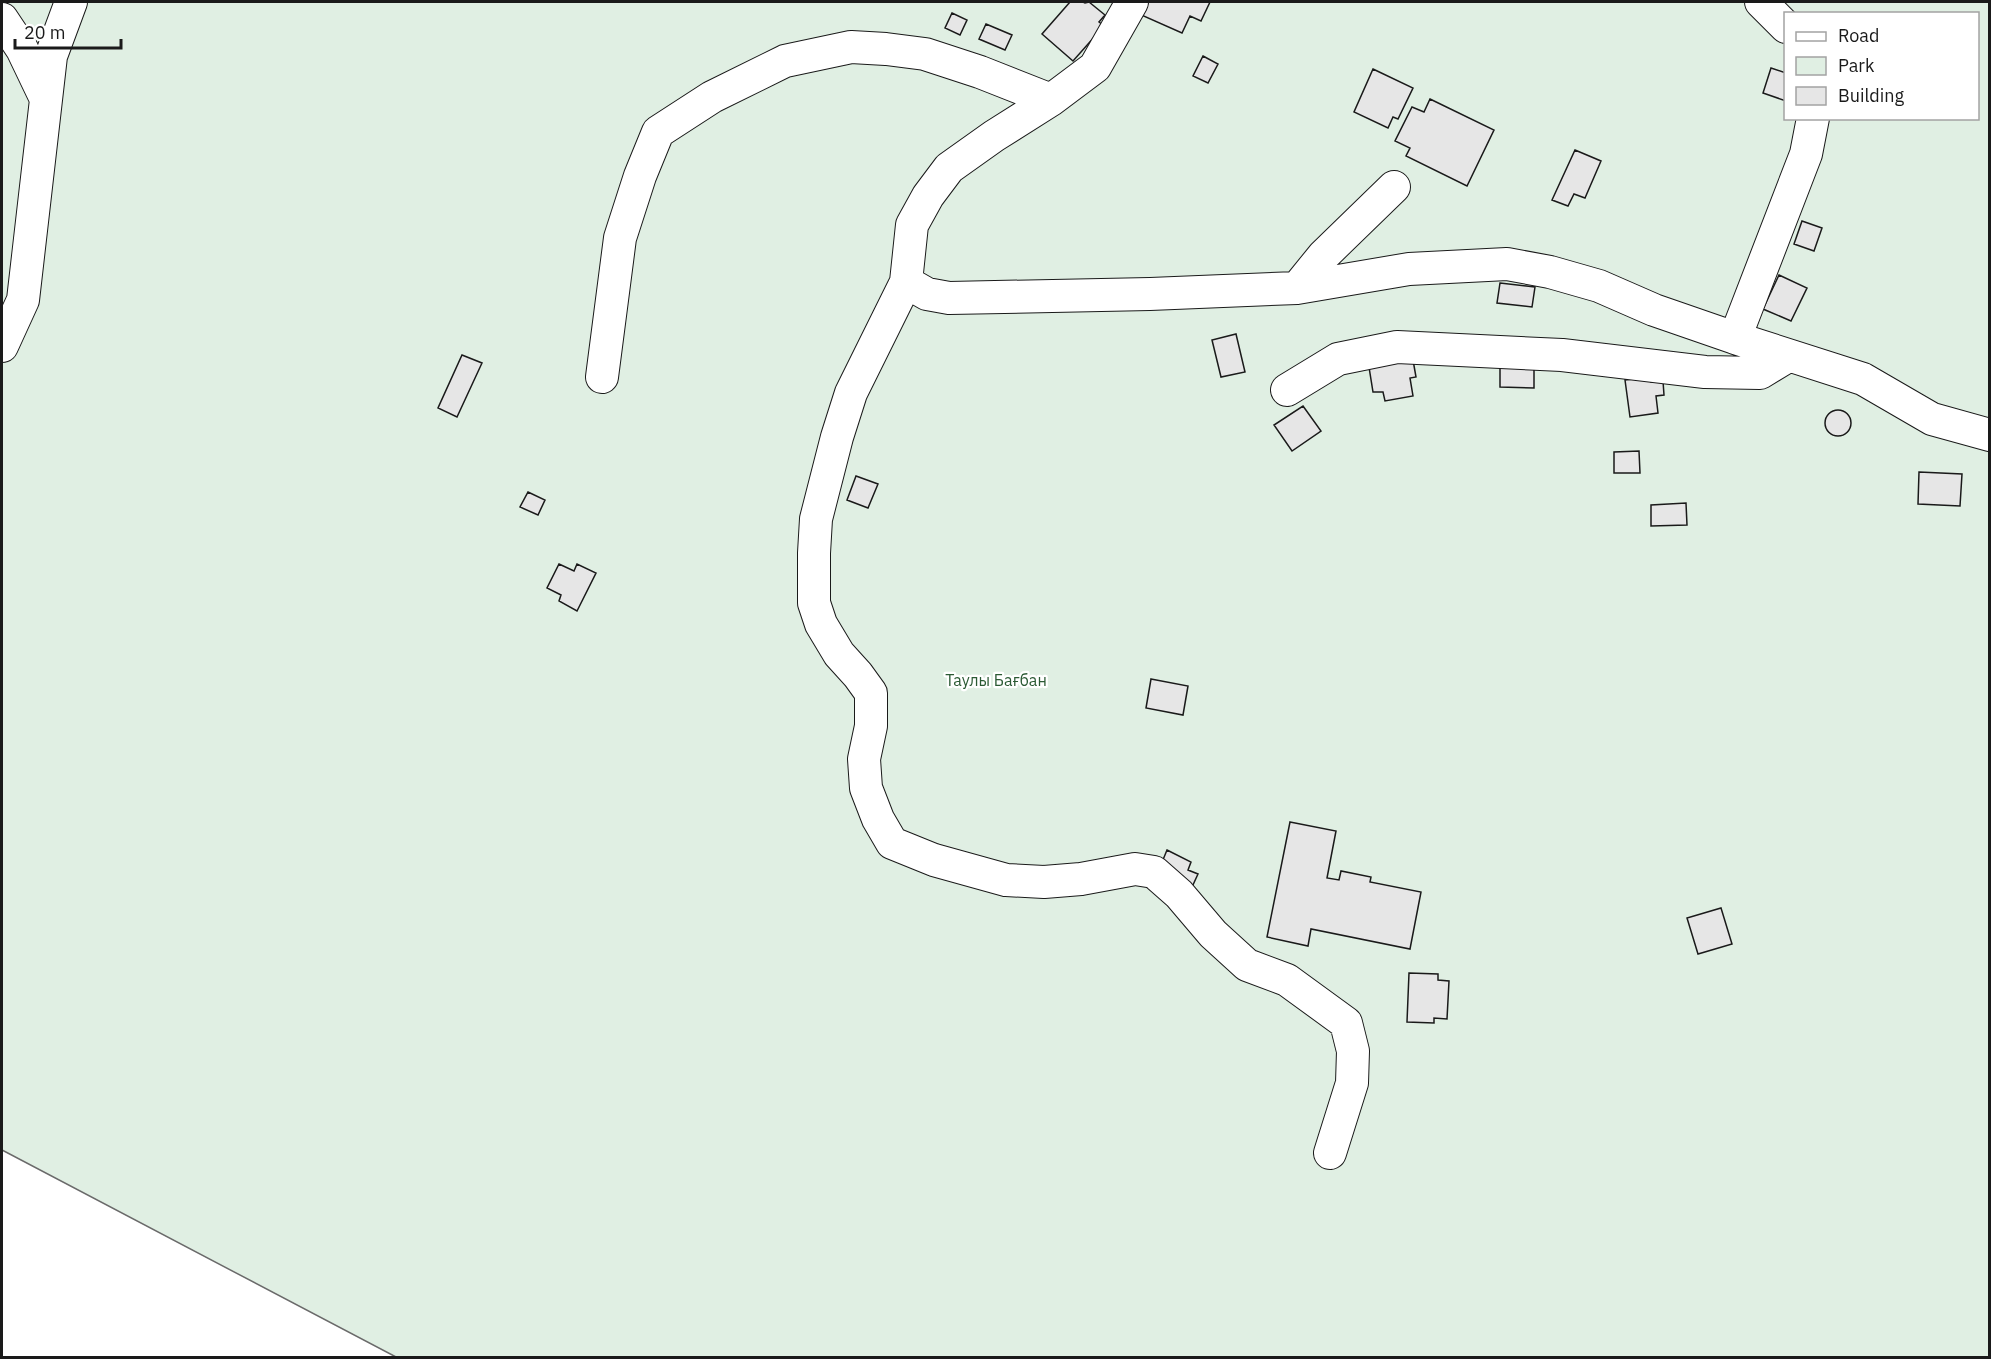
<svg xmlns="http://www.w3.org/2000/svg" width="1991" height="1359" font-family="'IBM Plex Sans',sans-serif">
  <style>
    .green { fill: #e0efe3; stroke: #6a6a6a; stroke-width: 1.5; fill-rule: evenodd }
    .building { fill: #e6e6e6; stroke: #1a1a1a; stroke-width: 1.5 }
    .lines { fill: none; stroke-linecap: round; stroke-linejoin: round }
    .street-casing { stroke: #1a1a1a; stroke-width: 34 }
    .street { stroke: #fff; stroke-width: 32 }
    .labels { text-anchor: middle; stroke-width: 4.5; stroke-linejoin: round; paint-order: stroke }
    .park-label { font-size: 16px; fill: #2b5a34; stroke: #fff }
  </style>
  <rect width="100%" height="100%" fill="#fff"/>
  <path class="green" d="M2,2H1989V1357H396L2,1150ZM1786,14H1978V118H1786Z"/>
  <path class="building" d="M1070,2H1083L1085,3L1089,2L1105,15L1099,22L1104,26L1073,61L1042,34Z
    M1145,2H1210L1201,21L1190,16L1182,33L1139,14Z
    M952,13L967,20L960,35L945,28Z
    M986,24L1012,35L1005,50L979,39Z
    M1203,56L1218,64L1208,83L1193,76Z
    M1771,68L1786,73V101L1763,93Z
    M1373,69L1413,88L1398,119L1393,117L1388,128L1354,112Z
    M1430,99L1494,130L1467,186L1406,156L1410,148L1395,141L1412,107L1424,112Z
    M1575,150L1601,161L1585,198L1574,194L1568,206L1552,200Z
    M1802,221L1822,228L1814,251L1794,244Z
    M1779,275L1807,288L1791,321L1763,309Z
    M1500,283L1535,287L1532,307L1497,303Z
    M1236,334L1245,372L1221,377L1212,340Z
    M462,355L482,363L457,417L438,408Z
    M1413,360L1416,377L1410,378L1413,396L1385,401L1383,392H1373L1369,367Z
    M1500,365H1534V388L1500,387Z
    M1650,377L1651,382L1663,381L1664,395L1656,396L1658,413L1630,417L1625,380Z
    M1303,406L1321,431L1292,451L1274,425Z
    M1825 423a13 13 0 1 1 26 0a13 13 0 1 1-26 0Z
    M1639,451L1640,473H1614V452Z
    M1919,472L1962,474L1960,506L1918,504Z
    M856,476L878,484L868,508L847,500Z
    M528,492L545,500L538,515L520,507Z
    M1686,503L1687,525L1651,526V505Z
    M559,564L574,571L577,564L596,573L577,611L559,601L561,595L547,588Z
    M1151,679L1188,686L1183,715L1146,708Z
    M1290,822L1336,831L1327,878L1339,880L1341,871L1371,877L1370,882L1421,892L1410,949L1311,929L1308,946L1267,937Z
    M1167,850L1191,862L1188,870L1198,874L1192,887L1158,872Z
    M1721,908L1732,944L1698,954L1687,918Z
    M1409,973L1438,974V980L1449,981L1447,1019L1434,1018V1023L1407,1022Z"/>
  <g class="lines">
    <g class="street-casing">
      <path id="street" d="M1132,2L1095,67L1051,100L994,136L949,168L928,196L912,225L906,282L927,294L949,298L1150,294L1297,288L1409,269L1507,264L1550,272L1599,286L1654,310L1735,338L1863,379L1932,419L1990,435
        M1761,2L1786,27
        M2,19L22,49L45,97
        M906,282L851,393L837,437L816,519L814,553V603L821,624L839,654L858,675L871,693V726L864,759L866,788L878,819L892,843L934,860L1006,880L1044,882L1081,879L1135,869L1154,872L1179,894L1213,934L1247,965L1287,980L1346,1023L1353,1051L1352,1083L1330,1153
        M1297,288L1323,256L1394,187
        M1735,338L1806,154L1813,118
        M2,346L23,300L51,56L71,2
        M602,377L620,238L640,176L658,132L712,97L785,61L851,47L886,49L925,54L980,72L1051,100
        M1287,390L1338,359L1397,347L1562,355L1705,372L1760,373L1788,356"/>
    </g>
    <use href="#street" class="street"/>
  </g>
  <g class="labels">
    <g class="park-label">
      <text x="996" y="686">Таулы Бағбан</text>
    </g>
  </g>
  <rect width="1991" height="1359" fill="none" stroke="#1a1a1a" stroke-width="6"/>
  <rect x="1784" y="12" width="195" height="108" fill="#ffffff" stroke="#a3a3a3" stroke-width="1.5"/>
  <rect x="1796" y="32" width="30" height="9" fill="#ffffff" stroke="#a3a3a3" stroke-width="1.5"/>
  <text x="1838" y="42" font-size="18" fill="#1a1a1a">Road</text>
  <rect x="1796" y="57" width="30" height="18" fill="#e0efe3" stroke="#a3a3a3" stroke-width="1.5"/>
  <text x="1838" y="72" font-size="18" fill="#1a1a1a">Park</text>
  <rect x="1796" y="87" width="30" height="18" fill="#e6e6e6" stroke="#a3a3a3" stroke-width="1.5"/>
  <text x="1838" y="102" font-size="18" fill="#1a1a1a">Building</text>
  <path d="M15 39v9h106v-9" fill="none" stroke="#1a1a1a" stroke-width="3"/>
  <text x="24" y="39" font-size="18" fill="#1a1a1a" stroke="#ffffff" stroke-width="4.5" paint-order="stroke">20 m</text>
</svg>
